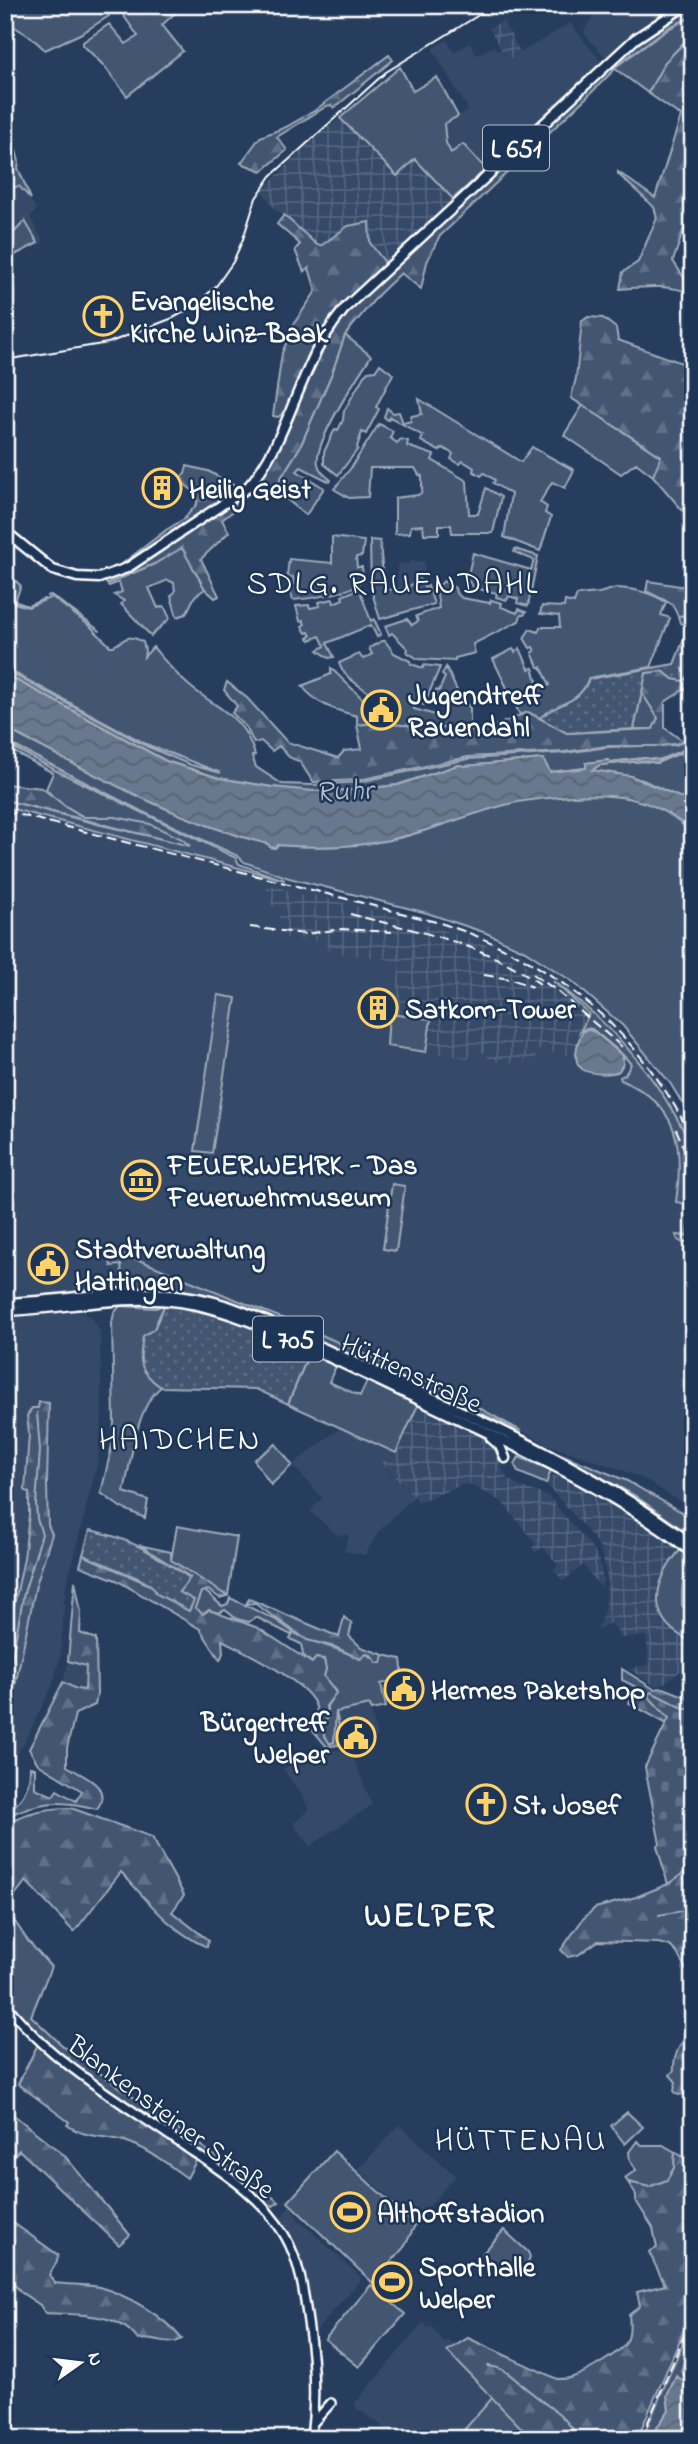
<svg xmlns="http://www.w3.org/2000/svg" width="698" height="2444" font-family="'Indie Flower',sans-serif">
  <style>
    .built { fill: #344a68 }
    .industrial { fill: url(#industrial-grid) }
    .green { fill: #425672; stroke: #a0aab8; stroke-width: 2 }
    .forest { fill: url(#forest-firs); stroke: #a0aab8; stroke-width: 2 }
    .cemetery { fill: url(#cemetery-stones); stroke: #a0aab8; stroke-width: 2 }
    .garden { fill: url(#garden-dots); stroke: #a0aab8; stroke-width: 2 }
    .water { fill: url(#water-waves); stroke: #a4aebb; stroke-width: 2 }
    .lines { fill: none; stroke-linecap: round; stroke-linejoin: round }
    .stream { stroke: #a4aebb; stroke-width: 2 }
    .secondary-casing { stroke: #fff; stroke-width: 12 }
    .primary-casing { stroke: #fff; stroke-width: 13 }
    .secondary { stroke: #1d3557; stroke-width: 7 }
    .primary { stroke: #1d3557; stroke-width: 8 }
    .tram { stroke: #fff; stroke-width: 2 }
    .rail { stroke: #fff; stroke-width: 2; stroke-dasharray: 10 5; stroke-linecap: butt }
    .labels { text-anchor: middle; stroke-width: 5; stroke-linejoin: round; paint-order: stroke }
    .shield { fill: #1d3557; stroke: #bbc2cd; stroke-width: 2 }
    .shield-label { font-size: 26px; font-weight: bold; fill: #fff }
    .poi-label { font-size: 28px; font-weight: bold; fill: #fff; stroke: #1d3557; text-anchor: start }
    .street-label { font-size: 28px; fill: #fff; stroke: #1d3557 }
    .water-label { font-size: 30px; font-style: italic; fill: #bbc2cc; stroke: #1d3557 }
    .quarter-label { font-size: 32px; letter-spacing: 2px; fill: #fff; stroke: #1d3557 }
    .district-label { font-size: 35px; font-weight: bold; letter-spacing: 2px; fill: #fff; stroke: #1d3557 }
  </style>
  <defs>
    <pattern id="industrial-grid" width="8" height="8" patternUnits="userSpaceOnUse" patternTransform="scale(1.75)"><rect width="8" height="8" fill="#344a68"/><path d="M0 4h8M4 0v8" fill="none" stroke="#52657f"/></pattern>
    <pattern id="forest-firs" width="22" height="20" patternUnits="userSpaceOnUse" patternTransform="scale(1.75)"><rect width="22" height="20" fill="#425672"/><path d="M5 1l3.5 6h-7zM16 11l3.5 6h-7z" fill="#5e6f87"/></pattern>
    <pattern id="cemetery-stones" width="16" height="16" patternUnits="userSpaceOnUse" patternTransform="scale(1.75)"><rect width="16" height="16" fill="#425672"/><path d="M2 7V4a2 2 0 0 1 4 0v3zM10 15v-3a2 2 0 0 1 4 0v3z" fill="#5e6f87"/></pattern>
    <pattern id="garden-dots" width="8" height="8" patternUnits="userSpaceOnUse" patternTransform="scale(1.75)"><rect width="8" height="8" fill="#425672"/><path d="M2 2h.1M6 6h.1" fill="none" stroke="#5e6f87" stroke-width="1.8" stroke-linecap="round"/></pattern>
    <pattern id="water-waves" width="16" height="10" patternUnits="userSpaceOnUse" patternTransform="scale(1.75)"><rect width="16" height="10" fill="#67788e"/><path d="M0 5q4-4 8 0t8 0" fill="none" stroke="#5a626d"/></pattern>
  </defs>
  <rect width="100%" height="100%" fill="#263d5e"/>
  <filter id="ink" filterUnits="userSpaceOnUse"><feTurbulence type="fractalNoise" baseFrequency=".0143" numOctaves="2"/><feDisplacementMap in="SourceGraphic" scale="14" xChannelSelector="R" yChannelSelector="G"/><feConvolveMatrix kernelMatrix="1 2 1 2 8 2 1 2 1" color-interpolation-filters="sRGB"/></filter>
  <g filter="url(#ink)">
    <path class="built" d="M601,5H681L653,21L607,59L585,35L584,30Z
      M570,23L599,59V64L486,169L464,145L451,153L446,143L444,124L468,110L432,48L447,40L454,52L470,43L477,55L494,46L497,51L501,50L506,58H512Z
      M19,185L36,208L35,212L30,217L44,242L5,262V187L8,189Z
      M410,561H424L426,576L398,595L397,564L409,563Z
      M5,807L433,919L483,935L515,949L560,976L614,1022L645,1056L668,1088L693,1133V1510L648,1481L617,1468L548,1445L455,1394L362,1352L249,1303L144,1262L109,1252L121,1265L123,1288L5,1300Z
      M82,1312L93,1319L100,1331L102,1416L98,1461L65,1591L61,1653L53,1684L22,1747L15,1758L5,1763L6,1729L10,1721L36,1585L52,1534L48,1525L49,1403L38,1408L27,1425L29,1434V1515L24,1558L5,1649V1399L10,1396L12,1389L5,1376L6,1315Z
      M340,1428L396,1453L382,1464L414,1497L379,1531L365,1555L344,1551L349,1536L341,1534L339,1537L310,1511L322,1498L292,1465Z
      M68,1661L86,1665L85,1690L76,1689L63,1682Z
      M370,1705L377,1737L343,1744L336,1712Z
      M343,1749L354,1759L372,1805L310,1846L293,1824L309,1810L301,1794L283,1769L300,1759Z
      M399,2125L456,2176L415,2221L358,2170Z
      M290,2205L298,2219L362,2278L316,2331L303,2267L292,2237L281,2219Z
      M424,2322L428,2328L431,2326L445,2343L449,2340L451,2342L495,2395L456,2439H401L356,2408L355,2403Z"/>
    <path class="industrial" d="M503,21L521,53L512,58H506L489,28Z
      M340,119L397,176L415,158L453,199L386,264L370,243L369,222L348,226L322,245H317L274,208L262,190L320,133Z
      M268,884L312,898L313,895L428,925L484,944L532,968L585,1006L631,1052L655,1083L681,1127L693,1153V1240L687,1236L691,1205L676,1202L681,1171L677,1137L671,1124L654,1101L643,1092L621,1080L620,1077L625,1075L631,1064L622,1054L589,1028L580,1033L577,1049H572L571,1055L537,1050L535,1061L525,1059L524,1065L491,1061L484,1053L476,1052L468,1058L426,1052L431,1019L394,1015L400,961L326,951L327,942L280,937L279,916L266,895Z
      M418,1405L493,1443L500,1452V1463L507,1478L518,1486L548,1496L594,1550L600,1564L603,1580L601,1588L583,1565L563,1581L554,1570L558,1565L543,1547L535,1552L532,1548L535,1545L531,1538L502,1502L467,1483L419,1502L382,1463L396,1453Z
      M554,1475L599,1496L680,1550L668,1565L676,1635L693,1642V1668L681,1671L663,1684L655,1686L629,1669L649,1664L646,1636L621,1638L611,1622L597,1631L606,1604L607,1580L604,1562L599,1547L590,1534L546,1484Z"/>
    <path class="green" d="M5,5H102L109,16L82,33L45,50L31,37L5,21L9,13Z
      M130,5H171L176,12L162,25L183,51L127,96L104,66L83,45V42L109,24L126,44L138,36L121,12Z
      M693,16V33L665,62L648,93L614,68L670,28Z
      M400,67L413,91L437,77L458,116L444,124L446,143L451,153L463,144L486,169L453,199L415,159L397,176L340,118Z
      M6,133L16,150L19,162L18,168L31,199L19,186L7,189L5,187Z
      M25,221L38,243L5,260V242Z
      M345,335L371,356C358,376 313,443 318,464C320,472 325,475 331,480L330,482L301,467L297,471L324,488L306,515L274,489L300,447L332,373Z
      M380,364L393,374L376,407L379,409L366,434L362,432L357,447L358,449L338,475L324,464V452L335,429L338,430L343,420L344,411L365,374L368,371L376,370Z
      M419,399L521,462L532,447L574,470L565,488L552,482L540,502L547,507L545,513L551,517L540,551L504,537L511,494L493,483L495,480L484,473L481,476L473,471L474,468L463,461L460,464L451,459L453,454L443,448L439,451L421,441L423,436L390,417L388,420L384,417L387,408L393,413L399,412L403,423L411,421V416L422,414Z
      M583,405L661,457L653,476L636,463L621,474L564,435Z
      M379,424L393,431L390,438L397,443L401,439L408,441L407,446L434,455L432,460L467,481L469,514H478L486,488L501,497L493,533H452L451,525H439V534H424L423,525L411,526L410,533L395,534V498L418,495L422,492V476L419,475L415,468H370L368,497L349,498L334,489L350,469Z
      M332,537L364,541L362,556L356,557L357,567H362C362,571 364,575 362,579C357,593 306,599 293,600L288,585L294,584L293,577L287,576L289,559L332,563Z
      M370,540L380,541L384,590L398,589L399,594L419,579L425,588L428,586L434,604L380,619L371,589Z
      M182,547L205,589L195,596L186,614L177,617L171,596L175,592L174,583L168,580L149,588L158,608L164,606L170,618L151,636L121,604L124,601L114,595L122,592L119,582L109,586L107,584L154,564Z
      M515,549L538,556L528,606L517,603L518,599L509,596L507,600L496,597L497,593L474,588L467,579L473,553L531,570L534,560L514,552Z
      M5,575L14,579L21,586L14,603L28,607L52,597L91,627L110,646H114C126,638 129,634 143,642L145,650L144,657L153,647C165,661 177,676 192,688C221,711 243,715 255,755L252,756L256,767L282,784L311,785L359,782L468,759L565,753L608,747L675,745L693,739V804L643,780L590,770L600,765L644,761L657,763L683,750L659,760L644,758L610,762L608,760L586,763L588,765L586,768L550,772L543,759L465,766L458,765L397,785L353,790L314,792L272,787L219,778L166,761L5,674V670L146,746L191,765L221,773L146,744L5,668Z
      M444,581L455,588L456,593L462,598L490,603L491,600L502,603L501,607L517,613L519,609L526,612L524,615H521L519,621L473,644L475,653L455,658V661L418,659L407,652L408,649L392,633L389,635L385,626L407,619L412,625L418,621L416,616L439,608L436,588Z
      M361,588L364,590L361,594L371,621L374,619L381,634L377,637L371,625L327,643L334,657L329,658L318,650L325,646L320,636L310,640L308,638L311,636L309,632L306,633L302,626L305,624L303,620L300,621L296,606L309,605L310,608L320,606L319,602L333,599L334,603L343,599L342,596Z
      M616,588C635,589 649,592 666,602L661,615L670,618L651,667L589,678C578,706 560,700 540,718L528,712L520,715L493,659L513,649L515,652L520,648L529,669L533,668L537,681L530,685L532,691L550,685L541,667H538L532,652L535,651L533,647L530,648L524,638L530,629L538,632L540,627H560L559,616L540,614L542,606L564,607L565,601L574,603L577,595L599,593Z
      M382,641H385L394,653L410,661L411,664L423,668L424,665L440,667L424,705L415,702L414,709L442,717L445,708L435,702L437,696L434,695L436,690L439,691L445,677L442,675L446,667L459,695L470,708V731L376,723L357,725V716C335,710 317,705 302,686L331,674V668L373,709L376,699C365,687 344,680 339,663L359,654L363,659L372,654L369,648Z
      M642,693L658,718L653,729H634Z
      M5,728C90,772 175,821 269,844L270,847L275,848L277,845C315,848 352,847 389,840C419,835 447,822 476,813C529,796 594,784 649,804C665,810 680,822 693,833V1116L687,1111L670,1083L623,1026L573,982L525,951L486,933L427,913L289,878L244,862L238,856L143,812L5,741Z
      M5,743L55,770L236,858L239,864L285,880L5,807V800L101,825L189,845L115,817H84L56,800L46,789L53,773L5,747Z
      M553,981C603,1017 644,1061 675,1115C681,1126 691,1141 693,1154C697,1179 693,1218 693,1245L688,1241L683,1243L678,1240L676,1235L687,1236L692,1205L676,1202C684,1146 679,1104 621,1080L620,1077L625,1075L631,1064L622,1054L592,1029L586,1028L580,1032L589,1014Z
      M218,995L236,998L212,1153L195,1151Z
      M389,1014L431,1019L426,1052L387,1046Z
      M392,1184L405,1186L396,1251L383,1249Z
      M108,1251L144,1262L306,1328L454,1394L521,1431L218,1298L184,1290L123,1288L121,1265L111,1266Z
      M165,1304L154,1329L153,1381L161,1387C136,1406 131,1462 124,1492L148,1500L145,1518L120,1507L101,1493L113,1441L114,1421L112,1323L114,1313L120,1306L156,1308Z
      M309,1353L336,1366L329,1382L360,1396L367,1381L418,1405L396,1453L288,1404Z
      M276,1444L292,1465L271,1485L254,1460Z
      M551,1450L627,1481L685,1514L693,1519V1537L634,1495Z
      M519,1457L551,1470L546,1484L518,1472L515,1464Z
      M177,1526L237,1537L228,1595L219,1592L171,1560Z
      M680,1550L693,1562L683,1582L682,1592V1605L693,1622V1642C646,1622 651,1585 680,1550Z
      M205,1591L222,1606L228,1604L230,1598L276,1620L293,1632L291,1635L256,1617L249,1622L237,1619L225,1610L219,1613L209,1610L203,1615L195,1608L201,1592Z
      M294,1633C315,1645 339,1647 360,1659L366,1654L382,1662L384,1655L401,1659L403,1678L381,1684L386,1707L371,1710L370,1705L336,1712C335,1723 337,1731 334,1742L330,1744L321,1730L327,1718V1706L336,1692L324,1676L326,1669L324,1659L316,1658L312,1663L303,1655L301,1644L290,1639Z
      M7,1910L28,1941L51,1967L31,2016L64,2047L279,2202L273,2206L266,2203L225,2170L76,2067L51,2047L18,2015L5,1997Z
      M627,2112L643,2127L625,2144L611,2126Z
      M637,2141L642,2145H663L675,2152L674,2168L667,2180L649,2187L628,2182L625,2178L636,2170L630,2161L629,2152Z
      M334,2151L415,2225L405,2246L373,2283L288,2202Z
      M504,2230L528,2252L530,2257L524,2272C506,2280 495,2266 482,2254Z
      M371,2285L405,2314L359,2367L325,2339Z
      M693,2319V2343L689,2349L693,2357L688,2352L690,2383L688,2384L677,2377L668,2396L669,2410L649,2439H642Z
      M493,2397L532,2439H456Z"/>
    <path class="forest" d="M693,5V16L669,27L614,67L611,64L657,26Z
      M693,34V231L684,229L673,261L689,285H693V294C669,284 645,287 620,289L623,272L638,262L657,218L654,207L618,174V172L655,198L681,116L648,93L665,62Z
      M389,55L393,60L334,108L331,105L327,106L277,137L287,150L262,171L241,163L260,137L286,127L314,111Z
      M609,65L614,70L590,94L439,237L427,262L421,289L401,273L379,294L345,335L332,373L300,447L274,489L265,482L264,475C282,441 293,406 309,371C320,346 336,324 354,303Z
      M284,215L317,245H322L348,226L369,222L370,243L386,264L337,313L315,347L285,412L278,417L273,416L282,353L295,322L316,291L309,268L304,272L295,250L300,244L277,224Z
      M588,317L603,318L616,328L618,340L693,367V469L689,494L693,497V516L682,510L653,476L661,456L571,398L576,378L582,321Z
      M187,466L208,471L237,487C220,509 141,560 114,570L166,530L184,519L197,504V494L178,479L185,474Z
      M239,501L242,504L222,520L229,532L201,559L219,596L215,598L205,589L182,548L154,564L107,584L104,580L132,569Z
      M648,581L693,588V615L678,616L672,604L646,591Z
      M693,670V692L685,689L665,702V728L684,742L662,746H607L564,752L468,757L359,780L313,782L300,762L289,757L279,746L272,751L261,741L254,743L246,727L232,713L237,706L224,690L227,682L247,698L287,742L338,758L344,751L362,749L357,725L376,723L483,731L528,712L567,733L653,729L658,718L642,693L646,673L663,671L673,679L684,681Z
      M5,784L42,788L70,810L84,817H115L150,824L182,839L190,846L5,800Z
      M39,1402L49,1403L47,1485L48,1525L52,1534L36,1585L5,1735V1649L24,1558L29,1515V1493L25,1490L29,1434L27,1416L32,1408H38Z
      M139,1545L171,1552V1560L227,1596L220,1598L208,1590L201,1592L195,1608L203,1614L209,1610L258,1628L312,1663L316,1658L324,1660L326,1669L324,1676L336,1693L326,1706L327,1718L321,1730L330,1744L334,1742L336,1712L343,1744L327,1747L312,1729C315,1721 318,1715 316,1707C309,1682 245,1652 222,1640L223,1653L220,1660L200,1629L116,1580L80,1566L83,1555L152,1586L178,1592L190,1577Z
      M75,1581L81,1612L80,1633L96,1639L97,1695L95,1705L75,1714L67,1748V1766C83,1777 113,1785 97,1809C61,1799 40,1801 5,1817V1804L15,1805C26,1795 30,1781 30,1767L35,1768V1788L53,1796L57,1790L76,1801L82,1791L38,1764L29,1749L63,1682L76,1689L85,1690L86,1666L68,1661Z
      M249,1599L339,1637L344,1617L352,1624L349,1636L361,1647L384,1655L382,1663H377L371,1655L366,1654L360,1659L335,1647L307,1640L254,1603L246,1604Z
      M622,1669L654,1689L664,1688L689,1698L693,1695V1709H685L648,1696L669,1718L667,1724L629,1703L638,1688L622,1680Z
      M71,1808L152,1837L184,1895L172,1912L208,1940L207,1947C170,1931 148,1901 121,1872L74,1932L26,1881L6,1906L5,1824C27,1812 46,1808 71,1808Z
      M693,1866V1982L677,1953L670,1946L658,1943L598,1941L578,1955L568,1957L561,1950L583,1919L595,1908L636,1897L668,1884Z
      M693,2032V2095L691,2093L678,2095L674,2091L676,2082L670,2075L674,2070C673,2057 681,2038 693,2032Z
      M38,2044L74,2075L197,2159L187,2178C169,2165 151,2151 130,2143C108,2134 87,2140 67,2125L69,2122L18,2084Z
      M5,2108L64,2155L130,2235L119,2245L19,2150L5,2166Z
      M675,2152L685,2158L693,2154V2304L683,2333L637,2439H532L447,2351L468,2338L557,2379C562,2379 568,2379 573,2377C585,2373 620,2353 626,2343C630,2336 630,2323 629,2315L640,2306L637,2292L665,2285L649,2252L657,2248L653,2228L636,2201V2195L628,2182L649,2187L667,2180L674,2168Z
      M5,2217L58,2255L57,2262L49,2275L55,2283C69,2285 86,2284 99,2287C128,2295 163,2316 182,2339C167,2348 154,2336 138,2340C118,2311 76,2315 45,2313L40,2305L22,2293L5,2274Z"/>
    <path class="cemetery" d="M651,1692L685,1709H693V1866L668,1884L657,1846L660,1844L645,1767L669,1718L648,1696Z"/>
    <path class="garden" d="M693,615V670L684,681L673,679L663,671L646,673L634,729L567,733L540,718C559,701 579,705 589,679L674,664L689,626L680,623L678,616Z
      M165,1304L241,1321L309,1353L288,1404L256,1389L161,1387C138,1371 139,1362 143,1336L154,1329Z
      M90,1530C133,1539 154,1554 190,1578L179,1592L194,1600L189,1611L157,1594L152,1586L140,1579L83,1555Z"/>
    <path class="water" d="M5,674L166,761L219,778L272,787L314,791L353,790L398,785L458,765L465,766L543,759L550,772L586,768V763L608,760L611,762L644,758L659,760L685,751L657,763L644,761L600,765L592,770L631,776L689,801L693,804V833C654,795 611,792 559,797C540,799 520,800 501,806C464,816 427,832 389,840C352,848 315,848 278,845L275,848L270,847L268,844C175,821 90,772 5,728Z
      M586,1029L595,1032L623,1056V1064L619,1071C611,1075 586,1075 580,1067C572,1058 578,1035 586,1029Z
      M688,2352L693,2357V2439H649L669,2410L667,2396L676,2376L688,2384L690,2383L681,2371Z"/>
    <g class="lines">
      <path class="stream" d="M693,476L690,480L693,498
        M47,596L51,595L100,631
        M5,598L28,606L44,599
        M5,1695L24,1593L42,1534L37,1519L36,1504L40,1450L37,1413
        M659,1915L693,1909
        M488,2366C509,2368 515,2381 532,2393C539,2399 548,2406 557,2412C567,2420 573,2431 582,2439"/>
      <g class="secondary-casing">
        <path id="secondary" d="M5,2003C53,2065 124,2103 187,2148C224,2173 262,2196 285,2236C300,2262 304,2293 308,2322C314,2361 316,2400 311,2439
          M314,2422L331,2403"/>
      </g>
      <g class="primary-casing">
        <path id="primary" d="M5,531L53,570L77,577L99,578L127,568L247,488C278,454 290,407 309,367C318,345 331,325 346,307L635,39L686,5
          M5,1303C65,1301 125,1287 185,1296C240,1303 292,1335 343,1357C463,1412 587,1464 693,1545
          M5,1311C64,1309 121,1294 180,1302C239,1310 294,1342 348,1366C393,1387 437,1409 482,1430C556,1466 628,1502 693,1553
          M491,1438L500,1446L505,1458"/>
      </g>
      <use href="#secondary" class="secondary"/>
      <use href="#primary" class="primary"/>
      <path class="tram" d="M5,360L108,343L173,318L195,306L217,285L233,262L243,239L256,198L271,176L386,72L495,5"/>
      <path class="rail" d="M5,811L440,923C552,958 643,1033 693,1141
        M350,914C415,931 485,943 540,984
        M250,927L305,934L342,929L392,932
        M533,974L557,991L622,1047
        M484,975L511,979L533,987
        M676,1129L693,1170
        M641,2439L693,2314"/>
    </g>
  </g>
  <defs>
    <g id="church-ring" transform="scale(2.0125)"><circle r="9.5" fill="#1d3557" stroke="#ffd166" stroke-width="1.5"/><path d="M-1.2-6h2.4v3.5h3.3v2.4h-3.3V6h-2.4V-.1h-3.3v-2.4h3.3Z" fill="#ffd166"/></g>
    <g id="building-ring" transform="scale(2.0125)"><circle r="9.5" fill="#1d3557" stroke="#ffd166" stroke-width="1.5"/><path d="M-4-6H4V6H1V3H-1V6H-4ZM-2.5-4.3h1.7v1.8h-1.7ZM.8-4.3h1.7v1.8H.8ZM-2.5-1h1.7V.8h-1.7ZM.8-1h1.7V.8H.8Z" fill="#ffd166"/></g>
    <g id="civic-ring" transform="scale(2.0125)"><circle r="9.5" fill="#1d3557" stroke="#ffd166" stroke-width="1.5"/><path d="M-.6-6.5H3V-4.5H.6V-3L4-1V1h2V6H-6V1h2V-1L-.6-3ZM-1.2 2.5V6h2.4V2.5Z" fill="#ffd166"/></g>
    <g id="museum-ring" transform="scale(2.0125)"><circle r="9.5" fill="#1d3557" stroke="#ffd166" stroke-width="1.5"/><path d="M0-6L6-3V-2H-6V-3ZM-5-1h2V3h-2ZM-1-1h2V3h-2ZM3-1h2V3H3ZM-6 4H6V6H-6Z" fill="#ffd166"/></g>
    <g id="stadium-ring" transform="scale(2.0125)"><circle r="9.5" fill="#1d3557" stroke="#ffd166" stroke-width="1.5"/><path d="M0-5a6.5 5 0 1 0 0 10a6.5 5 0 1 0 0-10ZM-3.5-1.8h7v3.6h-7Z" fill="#ffd166"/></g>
  </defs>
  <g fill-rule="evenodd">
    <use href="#church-ring" x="103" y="316"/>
    <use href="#building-ring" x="162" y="488"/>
    <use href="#civic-ring" x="381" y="710"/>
    <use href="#building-ring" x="378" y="1008"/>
    <use href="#museum-ring" x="141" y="1180"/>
    <use href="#civic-ring" x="48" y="1264"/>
    <use href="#civic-ring" x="404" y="1689"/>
    <use href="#civic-ring" x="356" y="1737"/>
    <use href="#church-ring" x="486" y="1804"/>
    <use href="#stadium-ring" x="350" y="2212"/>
    <use href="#stadium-ring" x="392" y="2282"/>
  </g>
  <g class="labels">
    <g class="shield">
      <rect x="483" y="125.5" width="66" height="45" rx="5"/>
      <rect x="253" y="1316.5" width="70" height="45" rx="5"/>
    </g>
    <g class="shield-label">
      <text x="516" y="157">L 651</text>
      <text x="288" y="1348">L 705</text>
    </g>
    <g class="poi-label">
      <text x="130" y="310">Evangelische<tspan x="130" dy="32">Kirche Winz-Baak</tspan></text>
      <text x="189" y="498">Heilig Geist</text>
      <text x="408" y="704">Jugendtreff<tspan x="408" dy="32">Rauendahl</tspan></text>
      <text x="405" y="1018">Satkom-Tower</text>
      <text x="168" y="1174">FEUER.WEHRK - Das<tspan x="168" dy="32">Feuerwehrmuseum</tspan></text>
      <text x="75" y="1258">Stadtverwaltung<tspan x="75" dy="32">Hattingen</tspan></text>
      <text x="431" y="1699">Hermes Paketshop</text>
      <text x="329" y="1731" text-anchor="end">Bürgertreff<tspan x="329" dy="32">Welper</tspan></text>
      <text x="513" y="1814">St. Josef</text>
      <text x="377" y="2222">Althoffstadion</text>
      <text x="419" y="2276">Sporthalle<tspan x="419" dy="32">Welper</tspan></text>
    </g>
    <g class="street-label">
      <text transform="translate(412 1372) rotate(25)" y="10">Hüttenstraße</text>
      <text transform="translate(172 2116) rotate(37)" y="10">Blankensteiner Straße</text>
    </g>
    <g class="water-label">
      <text transform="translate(344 790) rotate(-2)" y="10">Ruhr</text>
    </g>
    <g class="quarter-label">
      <text x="393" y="593">SDLG. RAUENDAHL</text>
      <text x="180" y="1449">HAIDCHEN</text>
      <text x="521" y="2150">HÜTTENAU</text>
    </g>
    <g class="district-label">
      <text x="430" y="1926">WELPER</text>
    </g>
  </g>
  <rect width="698" height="2444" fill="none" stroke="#1d3557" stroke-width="28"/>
  <rect x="14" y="14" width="670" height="2416" fill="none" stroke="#fff" stroke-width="2.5" filter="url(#ink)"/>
  <g transform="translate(80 2363) rotate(76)" stroke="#1d3557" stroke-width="5" paint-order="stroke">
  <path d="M0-5L12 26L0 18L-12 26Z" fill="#ffffff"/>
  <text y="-10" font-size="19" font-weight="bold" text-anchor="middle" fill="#ffffff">N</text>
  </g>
</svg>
